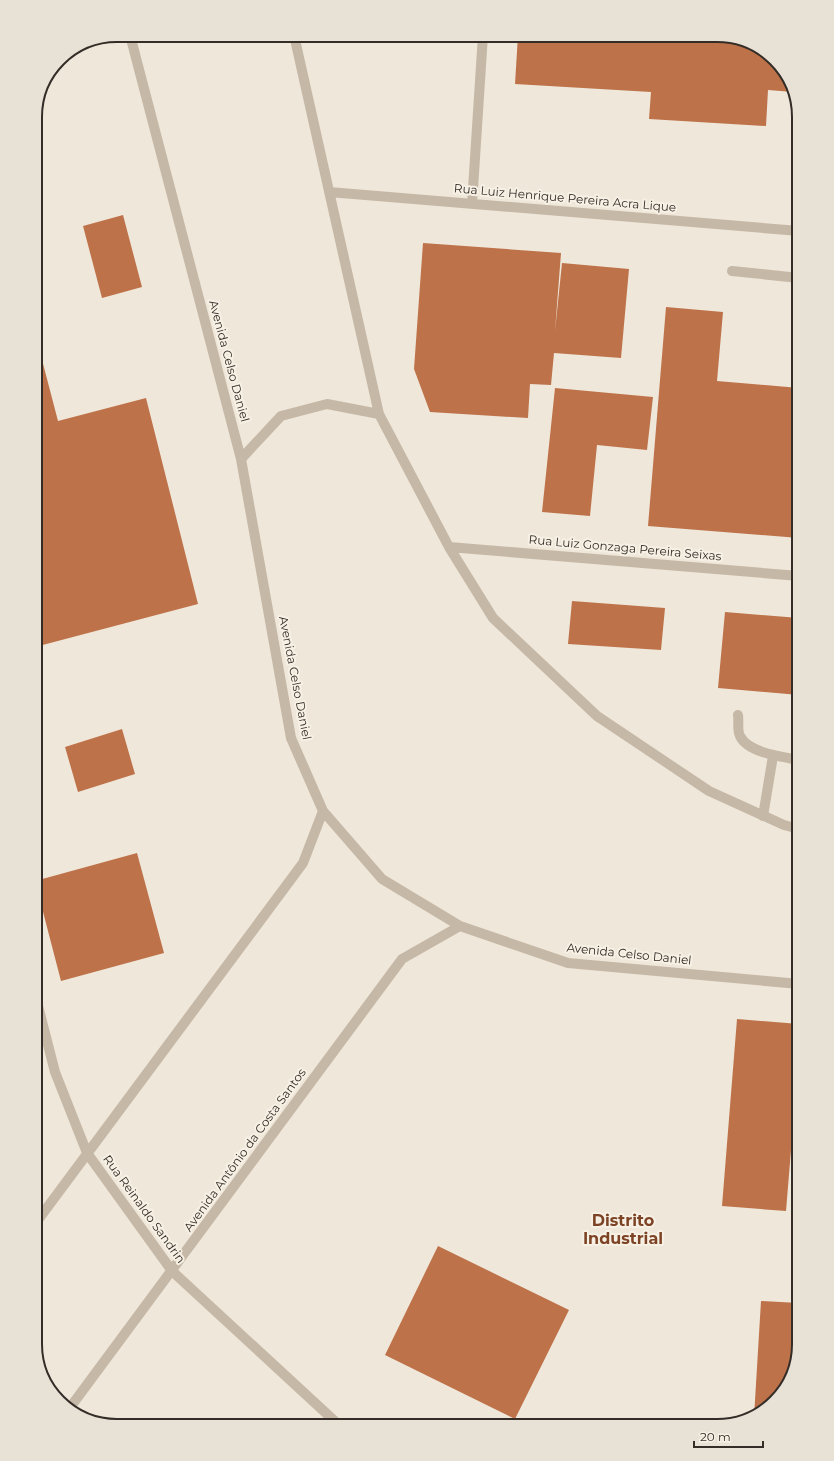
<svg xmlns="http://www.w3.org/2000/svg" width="834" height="1461" font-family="Montserrat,sans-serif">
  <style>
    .building { fill: #be7249 }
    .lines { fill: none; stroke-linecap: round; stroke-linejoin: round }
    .service { stroke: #c6b8a6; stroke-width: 10 }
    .minor { stroke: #c6b8a6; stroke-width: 10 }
    .labels { text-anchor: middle; stroke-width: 4; stroke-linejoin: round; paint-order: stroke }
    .street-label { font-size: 12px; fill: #332c27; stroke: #f7f1e5 }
    .district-label { font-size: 16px; font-weight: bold; fill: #7d4325; stroke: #f7f1e5 }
    .rim { fill: none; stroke: #332c27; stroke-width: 2 }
  </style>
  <rect width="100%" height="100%" fill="#efe7da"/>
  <path class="building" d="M518,35H723L763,49L791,81L793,92L768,90L766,126L649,119L651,92L515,84Z
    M123,215L142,287L102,298L83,226Z
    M423,243L561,253L555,331L562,263L629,269L621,358L554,353L551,385L530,384L528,418L430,412L414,369Z
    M666,307L723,312L717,381L799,388V538L648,526Z
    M35,333L58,421L146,398L198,604L35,647Z
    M555,388L653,397L647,450L597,445L590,516L542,512Z
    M572,601L665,608L661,650L568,644Z
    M725,612L799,618V695L718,688Z
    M122,729L135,774L78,792L65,747Z
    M137,853L164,953L61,981L35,881Z
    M737,1019L799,1024V1053L786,1211L722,1206Z
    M438,1246L569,1310L515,1419L385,1355Z
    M761,1301L799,1303V1344L785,1389L754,1417Z"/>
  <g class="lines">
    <path class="service" d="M732,271L799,278
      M738,715C739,721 737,731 740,736C748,753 783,757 799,760
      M763,816L773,756"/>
    <path class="minor" d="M130,35L241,459L291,738L323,811L382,879L460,926L568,963L799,984
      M294,35L379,414L449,547L493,618L597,716L709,791L784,825L799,829
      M329,192L799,231
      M472,204L483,35
      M241,459L281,416L327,404L379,414
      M449,547L799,576
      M35,994L55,1072L87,1153L172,1271L340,1426
      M35,1224L303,863L323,811
      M69,1409L402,959L460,926"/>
  </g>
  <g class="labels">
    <g class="street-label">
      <text transform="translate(565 198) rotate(5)" y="4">Rua Luiz Henrique Pereira Acra Lique</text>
      <text transform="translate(229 361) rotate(75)" y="4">Avenida Celso Daniel</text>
      <text transform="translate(625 548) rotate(5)" y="4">Rua Luiz Gonzaga Pereira Seixas</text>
      <text transform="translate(295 678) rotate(79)" y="4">Avenida Celso Daniel</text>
      <text transform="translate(629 954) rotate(6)" y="4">Avenida Celso Daniel</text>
      <text transform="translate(245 1150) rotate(-54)" y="4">Avenida Antônio da Costa Santos</text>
      <text transform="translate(144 1209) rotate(54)" y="4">Rua Reinaldo Sandrin</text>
    </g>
    <g class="district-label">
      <text x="623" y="1226">Distrito<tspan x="623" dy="18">Industrial</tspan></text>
    </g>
  </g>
  <path d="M0 0H834V1461H0ZM117 42H717A75 75 0 0 1 792 117V1344A75 75 0 0 1 717 1419H117A75 75 0 0 1 42 1344V117A75 75 0 0 1 117 42Z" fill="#e7e1d6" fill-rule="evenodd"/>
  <path class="rim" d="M117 42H717A75 75 0 0 1 792 117V1344A75 75 0 0 1 717 1419H117A75 75 0 0 1 42 1344V117A75 75 0 0 1 117 42Z"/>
  <path d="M694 1441v6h69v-6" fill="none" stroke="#332c27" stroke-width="2"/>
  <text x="700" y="1441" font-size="12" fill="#332c27" stroke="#f7f1e5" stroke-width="3" paint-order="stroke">20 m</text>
</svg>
